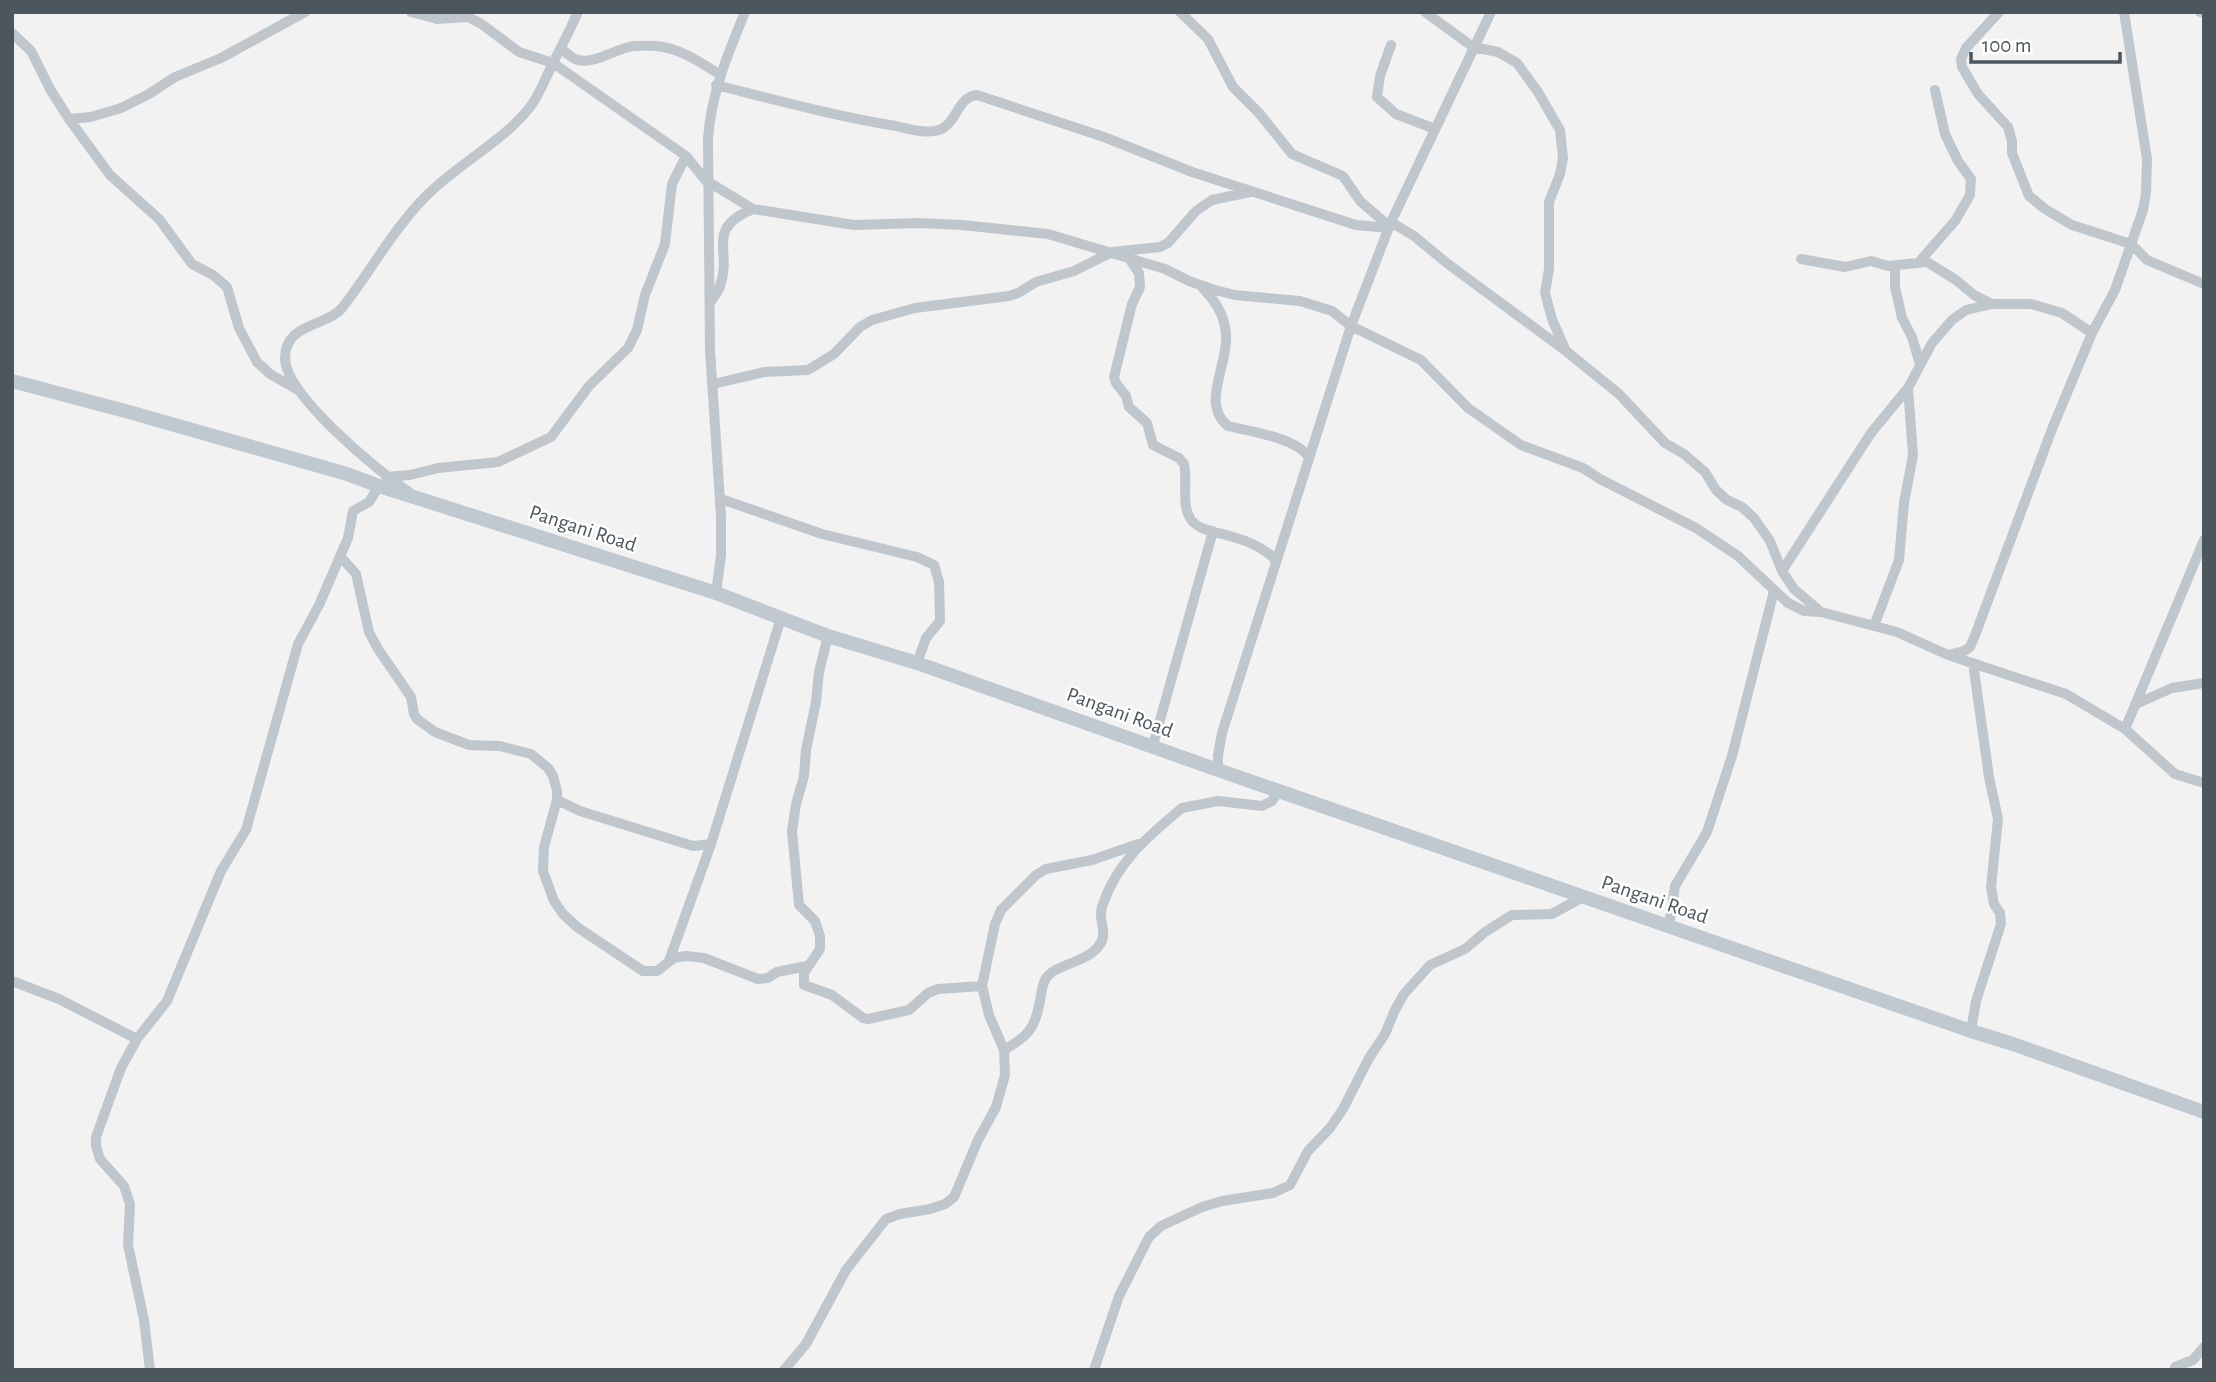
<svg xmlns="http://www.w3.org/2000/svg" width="2216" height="1382" font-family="'Alegreya Sans',sans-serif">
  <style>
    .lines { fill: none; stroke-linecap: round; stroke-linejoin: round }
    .minor { stroke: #bfc7cc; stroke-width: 10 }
    .secondary { stroke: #c0c9d0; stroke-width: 14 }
    .labels { text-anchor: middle; stroke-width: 5; stroke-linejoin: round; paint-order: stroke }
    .street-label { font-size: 21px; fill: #4b565d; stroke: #fff }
  </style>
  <rect width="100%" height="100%" fill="#f3f2f2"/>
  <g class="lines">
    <path class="minor" d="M411,12L437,19L468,17L480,23L519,52L553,63L686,156L707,182
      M1180,12L1208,39L1233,87L1259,113L1292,154L1343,176L1360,201L1390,227
      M1425,12L1473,47L1498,52L1517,63L1538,92L1560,130L1563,158L1560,174L1549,202V269L1545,293L1552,319L1565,349
      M1999,12L1966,48L1961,59L1962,67L1978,94L2008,127L2012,141V153L2029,196L2045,209L2072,225L2131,244L2147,260L2204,284
      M2200,12L2204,13
      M12,33L31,51L50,89L69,119L110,175L159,219L192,264L213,275L227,287L239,328L257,362L270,374L298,390
      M1391,45L1380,76L1377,97L1396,114L1435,129
      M561,47C582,75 604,53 629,47C637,45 647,46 656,46C680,48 700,62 719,74
      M716,85C776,100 835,116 896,126C909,129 926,134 939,130C957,124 957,97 977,95L1104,137L1192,172L1356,225L1389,228
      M69,119L91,117L121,108L149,94L175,77L221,58L305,12
      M707,181L753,209L854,225L918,223L962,225L1048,234L1165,269L1189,281L1215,290L1235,295L1300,301L1332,311L1351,326L1421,360L1468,408L1521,445L1583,468L1600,479L1696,528L1738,556L1788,603L1804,611L1821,612
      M1391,222L1414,236L1448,264L1566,351L1619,394L1665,443L1684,454L1705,472L1716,490L1727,500L1742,507L1754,518L1770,541L1782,571L1794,589L1821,612L1897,632L1948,655L1964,651L1970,647L1974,638L2052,429L2092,333L2115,290L2143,210L2146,193L2147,159L2124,12
      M1128,257L1139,273L1140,287L1132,304L1114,377L1116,383L1126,396L1129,407L1147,423L1153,445L1179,458L1184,464C1188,480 1181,503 1190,518C1197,531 1220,532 1233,537C1248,541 1265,549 1276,560L1275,566
      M1801,259L1845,267L1871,261L1888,266L1927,262L1956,280L1974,295L1992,304
      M1919,262L1955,221L1970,195L1971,179L1958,161L1945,134L1935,90
      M1895,266V287L1902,318L1912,337L1920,364
      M1201,286C1215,301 1224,313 1226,334C1229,364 1200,404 1228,426C1249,431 1298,438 1309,458
      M712,300C714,296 719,291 720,286C733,250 704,229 753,209
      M713,384L764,372L808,370L834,354L860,327L872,320L915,308L1009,296L1018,293L1036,282L1074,271L1112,252L1160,247L1168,243L1196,211L1212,200L1250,192
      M386,477L410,475L438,468L498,462L551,437L589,386L628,348L637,330L645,295L665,244L672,184L686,156
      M409,492C379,472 285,395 285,358C285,323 326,327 342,308C371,271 392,231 425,197C456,165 504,141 530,107C540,94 545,79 552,65C561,47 570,30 578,12
      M721,499L822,534L917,557L934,565L939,582L940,621L926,638L917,663
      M340,556L356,574L369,632L378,649L411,697L414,714L417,719L435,732L469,745L500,746L531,754L548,768L553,776L557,791V800L544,847L543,871L554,901L563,914L577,927L643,971H657L674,958L686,956L704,958L758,979L768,978L777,972L807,966
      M1782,571L1871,433L1908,388L1932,343L1952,320L1966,310L1992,304H2031L2062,313L2092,333
      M716,593L721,555V516L710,350L708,139C711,93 728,54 745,12
      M1874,626L1899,560L1904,503L1913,455L1908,388
      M828,636L819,672L816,702L806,750L804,776L796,804L792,831L799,905L815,921L820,936V949L804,973V985L832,995L863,1018L868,1019L909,1010L928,993L938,989L982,986
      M1951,656L2066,694L2125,729L2175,774L2204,783
      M2136,704L2172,688L2204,683
      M2125,729L2204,540
      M1153,745L1213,531
      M1218,770V755L1222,733L1351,326L1391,222L1491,12
      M557,800L580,811L693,846L711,844
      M1669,926L1675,886L1707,832L1732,756L1774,591
      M669,961L711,844L781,618
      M12,981L59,999L137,1039
      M1971,1031L1976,1001L2001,924L2000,913L1994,904L1991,887L1998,819L1989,777L1973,663
      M1004,1050C1028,1036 1035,1029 1040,1001C1041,994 1042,986 1045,980C1053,964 1084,964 1098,947C1110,933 1097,921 1102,907C1116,863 1148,836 1182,808L1218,801L1262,806L1272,801L1279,790
      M150,1370L144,1320L128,1245L130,1204L124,1186L100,1159L96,1146V1137L121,1068L137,1039L167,1001L221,871L246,830L298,644L319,605L348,538L353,511L369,502L379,486
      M784,1370L806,1344L846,1270L886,1219L900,1214L930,1209L945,1204L954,1197L978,1140L996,1107L1005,1075L1004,1050L989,1015L982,986L995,924L1001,910L1036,875L1046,869L1092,860L1138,844
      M1094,1370L1119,1296L1149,1237L1161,1226L1202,1207L1222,1201L1273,1193L1290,1185L1308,1151L1330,1128L1343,1109L1369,1058L1385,1034L1395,1010L1404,994L1430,965L1465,949L1485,932L1512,915L1552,914L1583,897
      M2174,1370L2175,1367L2193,1360L2204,1347"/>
    <path class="secondary" d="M12,381L129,412L347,474L379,486L716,593L828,636L917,663L1218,770L1971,1031L2013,1044L2204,1112"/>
  </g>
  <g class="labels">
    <g class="street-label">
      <text transform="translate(583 528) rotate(18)" y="7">Pangani Road</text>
      <text transform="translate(1120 712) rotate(20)" y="7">Pangani Road</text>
      <text transform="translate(1655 899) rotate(19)" y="7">Pangani Road</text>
    </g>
  </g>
  <rect width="2216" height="1382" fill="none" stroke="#4b565d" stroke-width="28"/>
  <path d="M1971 52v10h149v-10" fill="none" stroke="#4b565d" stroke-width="3.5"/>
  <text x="1982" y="52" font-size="21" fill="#4b565d" stroke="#ffffff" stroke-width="5" paint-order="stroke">100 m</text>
</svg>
